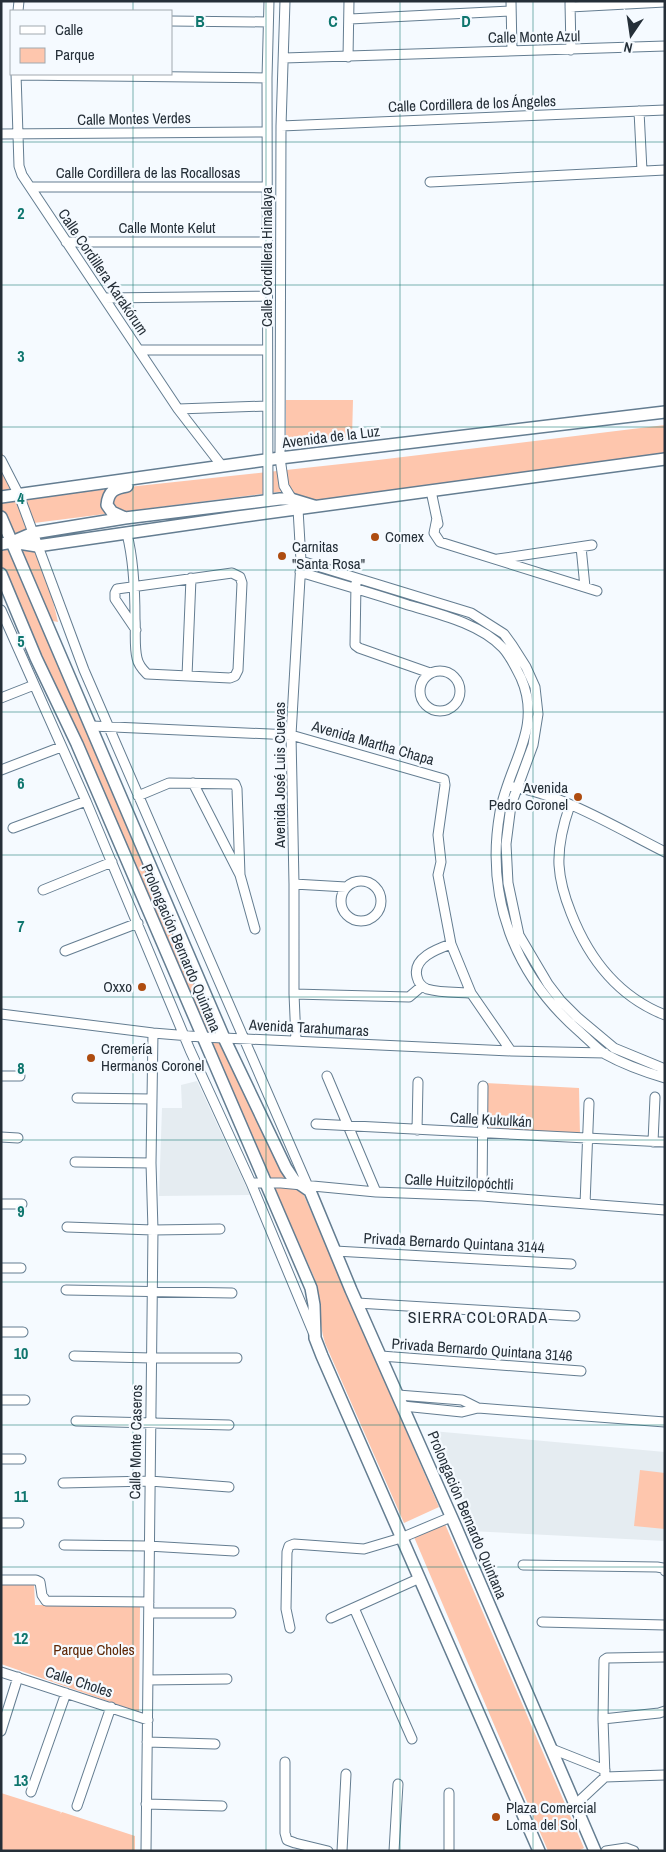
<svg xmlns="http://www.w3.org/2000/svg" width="666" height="1852" font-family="'Archivo Narrow',sans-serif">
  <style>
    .built { fill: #e5ecf1 }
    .green { fill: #fec6ad }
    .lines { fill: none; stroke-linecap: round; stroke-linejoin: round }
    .minor-casing { stroke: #647d91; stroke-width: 11 }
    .major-casing { stroke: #647d91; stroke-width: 14 }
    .minor { stroke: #fff; stroke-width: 9 }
    .major { stroke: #fff; stroke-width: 11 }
    .grid { fill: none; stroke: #0f766e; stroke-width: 1; stroke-opacity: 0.55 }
    .poi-dot { fill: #ae4c10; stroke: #f5faff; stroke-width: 2 }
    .labels { text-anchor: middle; stroke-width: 4.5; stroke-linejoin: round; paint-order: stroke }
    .street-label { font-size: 15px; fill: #252f38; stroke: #f5faff }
    .poi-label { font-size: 15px; fill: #252f38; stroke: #f5faff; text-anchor: start }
    .park-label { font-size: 15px; fill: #5f2706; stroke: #f5faff }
    .neighbourhood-label { font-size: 16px; letter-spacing: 1px; fill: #252f38; stroke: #f5faff }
    .grid-label { font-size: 16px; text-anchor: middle; font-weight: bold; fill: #0f766e; stroke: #f5faff; stroke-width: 4.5; stroke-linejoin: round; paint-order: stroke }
  </style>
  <rect width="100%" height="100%" fill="#f5faff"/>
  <path class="built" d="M197,1081L250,1195L159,1196L162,1108H182L181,1085Z
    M432,1431L665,1452V1541L470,1531Z"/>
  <path class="green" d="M286,400H353L352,438L286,442Z
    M665,425V456L317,501L286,491L34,523L58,622L48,620L62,667L135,847L303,1193L439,1507L404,1523L325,1343C318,1321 321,1298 314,1277L1,571V451L26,498L378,460Z
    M485,1083L579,1088L580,1135L486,1129Z
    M640,1470L665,1473V1529L634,1526Z
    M445,1524L584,1848L578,1851H548L414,1537Z
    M1,1584H34L35,1605L140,1606L139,1712L1,1664Z
    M1,1793L61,1812L60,1814L62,1812L135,1836V1851H1Z"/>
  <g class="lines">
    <g class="minor-casing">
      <path id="minor" d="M285,1L281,126L280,458L284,486L298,509L301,561L291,735L294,884V994L296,1040
        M511,1L512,51
        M570,3L571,50
        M570,7L665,2
        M18,11L19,1
        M350,19L511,11
        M171,21L268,22
        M348,57L349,1
        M284,58L665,46
        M16,74L19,166L22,175L178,409L222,466
        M16,75L267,78
        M639,111L642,171
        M281,126L665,110
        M1,134L267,132
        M430,182L665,170
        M30,187H267
        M66,242H267
        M104,298L267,296
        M139,350H267
        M178,409L267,406
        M1,460L19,495L84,670L310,1191
        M431,491L438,524
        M268,501L267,78L269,1
        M437,518L434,533L440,542L597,591
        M127,534C134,562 135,590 135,619C136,631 134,646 137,658C138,664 142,669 147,674L230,678L235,676L238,670L242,583L240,577L232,573L117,589L115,593V599L136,630
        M581,547L585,587
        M498,559L592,545
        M301,561L471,613L504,634L512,645L526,667L535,687L538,714L533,745L511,805L506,844L508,883L519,935L548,984L561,1001L577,1017L614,1048L665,1069
        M300,572C336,583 372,593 408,605C439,614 481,624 503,648C511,657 516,668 521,678C543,728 509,763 500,812C485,897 514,975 580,1032C588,1039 596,1048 605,1054C623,1064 645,1072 665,1078
        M356,583L355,645L359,648L430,673
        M1,610L86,801L190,1050L251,1183L313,1332
        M420 691a20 20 0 1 1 40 0a20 20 0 1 1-40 0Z
        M187,676L191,578
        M1,698L34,685
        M92,726L291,735L444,779L445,785L438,835L441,862L438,875L451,944L471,993L511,1051
        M1,770L61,747
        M193,783L240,875L255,929
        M513,787C562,794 619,829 665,852
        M138,796L169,783L235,784L237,789L240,875
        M570,805C563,825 558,844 559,865C560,882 565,898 571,913C589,959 619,997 665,1015
        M13,828L86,801
        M341 901a20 20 0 1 1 40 0a20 20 0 1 1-40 0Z
        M294,884L346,887
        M43,890L112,862
        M451,944C437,949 412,958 417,977C418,982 422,987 427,989C441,993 457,992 471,993
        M65,951L138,923
        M294,994L409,997L422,986
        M1,1014L153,1033L202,1037L511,1051L605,1053
        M1,1076H20
        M327,1076L376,1192
        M77,1098L151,1099
        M316,1124L665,1142
        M417,1130L418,1082
        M1,1137L18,1138
        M653,1142L655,1097
        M75,1162L151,1163
        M251,1183H281L376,1192L482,1196L665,1210
        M482,1196L483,1086
        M1,1204H22
        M585,1204L589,1103
        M67,1227L153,1230L220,1229
        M335,1251L571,1264
        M1,1268H21
        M66,1290L232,1293
        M357,1303L575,1316
        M1,1332H23
        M74,1356L151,1358H237
        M381,1356L581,1371
        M398,1395L462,1400L478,1408
        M1,1400H25
        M403,1406L462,1412L478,1408L665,1422
        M76,1421L229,1425
        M1,1459H21
        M63,1483L150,1481L229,1487
        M1,1523H19
        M64,1545L148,1546L234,1551
        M523,1565L657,1567L663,1568L665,1571
        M1,1580H36L40,1582L42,1595L46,1601L149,1602
        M354,1608L412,1739
        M149,1613H231
        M331,1618L420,1578
        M542,1622L665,1625
        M290,1628L286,1609L287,1552L289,1546L294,1544L364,1549L401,1538L451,1517
        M1,1672L148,1720
        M148,1680L227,1679
        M603,1719L659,1713L665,1711
        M1,1731L18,1677
        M147,1742L215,1744
        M552,1749L605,1770
        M285,1762V1833L287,1840L295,1843L328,1851
        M605,1777L603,1719L604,1660L607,1658L665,1657
        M31,1792L66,1693
        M449,1793V1851
        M146,1804L222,1806
        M575,1805L605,1777L665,1775
        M77,1806L111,1707
        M146,1851L153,1230L151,1163L153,1033
        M342,1851L346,1774
        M394,1851L398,1784
        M606,1851L626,1848L634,1851"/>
    </g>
    <g class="major-casing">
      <path id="major" d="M1,497L280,458L665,412
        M1,517L224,1038L286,1168L294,1180L310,1191L315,1203L351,1290L455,1525L595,1851
        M125,518L112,512L107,505C108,492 114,488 127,486
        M12,542L37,546L237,517L665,459
        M1,544L12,542L33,533L125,518L280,499H291L314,506
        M1,574L36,658L77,744L311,1288L314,1305L315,1338L322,1356L539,1851"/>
    </g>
    <use href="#minor" class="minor"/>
    <use href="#major" class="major"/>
  </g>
  <path class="grid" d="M133,1V11M266,1V1851M400,1V1851M533,1V1851M133,74V1851M1,142H665M1,285H665M1,427H665M1,570H665M1,712H665M1,855H665M1,997H665M1,1140H665M1,1282H665M1,1425H665M1,1567H665M1,1710H665"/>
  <g class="poi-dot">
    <circle cx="375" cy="537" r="5"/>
    <circle cx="282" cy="556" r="5"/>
    <circle cx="578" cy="797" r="5"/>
    <circle cx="142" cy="987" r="5"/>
    <circle cx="91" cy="1058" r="5"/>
    <circle cx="496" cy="1817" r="5"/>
  </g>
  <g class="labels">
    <g class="street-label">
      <text transform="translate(534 37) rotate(-1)" y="5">Calle Monte Azul</text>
      <text transform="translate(472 104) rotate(-2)" y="5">Calle Cordillera de los Ángeles</text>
      <text transform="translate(134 119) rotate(-1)" y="5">Calle Montes Verdes</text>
      <text x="148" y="178">Calle Cordillera de las Rocallosas</text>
      <text x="167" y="233">Calle Monte Kelut</text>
      <text transform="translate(267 257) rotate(-90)" y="5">Calle Cordillera Himalaya</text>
      <text transform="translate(103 272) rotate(56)" y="5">Calle Cordillera Karakórum</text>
      <text transform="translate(331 437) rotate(-7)" y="5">Avenida de la Luz</text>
      <text transform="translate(373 743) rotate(16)" y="5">Avenida Martha Chapa</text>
      <text transform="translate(280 775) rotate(-90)" y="5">Avenida José Luis Cuevas</text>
      <text transform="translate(181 948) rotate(67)" y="5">Prolongación Bernardo Quintana</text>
      <text transform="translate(309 1028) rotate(3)" y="5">Avenida Tarahumaras</text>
      <text transform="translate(491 1120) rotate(3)" y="5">Calle Kukulkán</text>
      <text transform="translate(459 1182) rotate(3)" y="5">Calle Huitzilopóchtli</text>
      <text transform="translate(454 1243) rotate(3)" y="5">Privada Bernardo Quintana 3144</text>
      <text transform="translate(482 1350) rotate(4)" y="5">Privada Bernardo Quintana 3146</text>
      <text transform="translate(136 1442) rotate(-89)" y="5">Calle Monte Caseros</text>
      <text transform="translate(467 1515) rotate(67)" y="5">Prolongación Bernardo Quintana</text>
      <text transform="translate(79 1682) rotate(18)" y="5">Calle Choles</text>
    </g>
    <g class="poi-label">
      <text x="385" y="542">Comex</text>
      <text x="292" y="552">Carnitas<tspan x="292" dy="17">"Santa Rosa"</tspan></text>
      <text x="568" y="793" text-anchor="end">Avenida<tspan x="568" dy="17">Pedro Coronel</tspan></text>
      <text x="132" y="992" text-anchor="end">Oxxo</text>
      <text x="101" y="1054">Cremería<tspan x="101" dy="17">Hermanos Coronel</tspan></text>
      <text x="506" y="1813">Plaza Comercial<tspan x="506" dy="17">Loma del Sol</tspan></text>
    </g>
    <g class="park-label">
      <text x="94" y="1655">Parque Choles</text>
    </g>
    <g class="neighbourhood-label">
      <text x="478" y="1323">SIERRA COLORADA</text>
    </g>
  </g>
  <g class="grid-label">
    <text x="200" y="27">B</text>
    <text x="333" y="27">C</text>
    <text x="466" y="27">D</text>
    <text x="21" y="219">2</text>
    <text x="21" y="362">3</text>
    <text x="21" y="504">4</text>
    <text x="21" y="647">5</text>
    <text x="21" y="789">6</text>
    <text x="21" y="932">7</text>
    <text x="21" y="1074">8</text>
    <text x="21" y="1217">9</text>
    <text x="21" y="1359">10</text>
    <text x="21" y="1502">11</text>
    <text x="21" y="1644">12</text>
    <text x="21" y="1786">13</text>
  </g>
  <rect width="666" height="1852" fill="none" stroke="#252f38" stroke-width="5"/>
  <rect x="10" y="10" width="162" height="65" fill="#f5faff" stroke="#a2a9af"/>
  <rect x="20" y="26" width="25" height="8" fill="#ffffff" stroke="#a2a9af"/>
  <text x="55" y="35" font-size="15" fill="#252f38">Calle</text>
  <rect x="20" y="48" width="25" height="15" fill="#fec6ad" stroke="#a2a9af"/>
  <text x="55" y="60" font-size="15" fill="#252f38">Parque</text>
  <g transform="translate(631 35) rotate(193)" stroke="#f5faff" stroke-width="4" paint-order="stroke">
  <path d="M0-4L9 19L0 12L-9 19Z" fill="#252f38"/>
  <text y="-8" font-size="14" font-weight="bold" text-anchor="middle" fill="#252f38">N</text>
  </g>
</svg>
